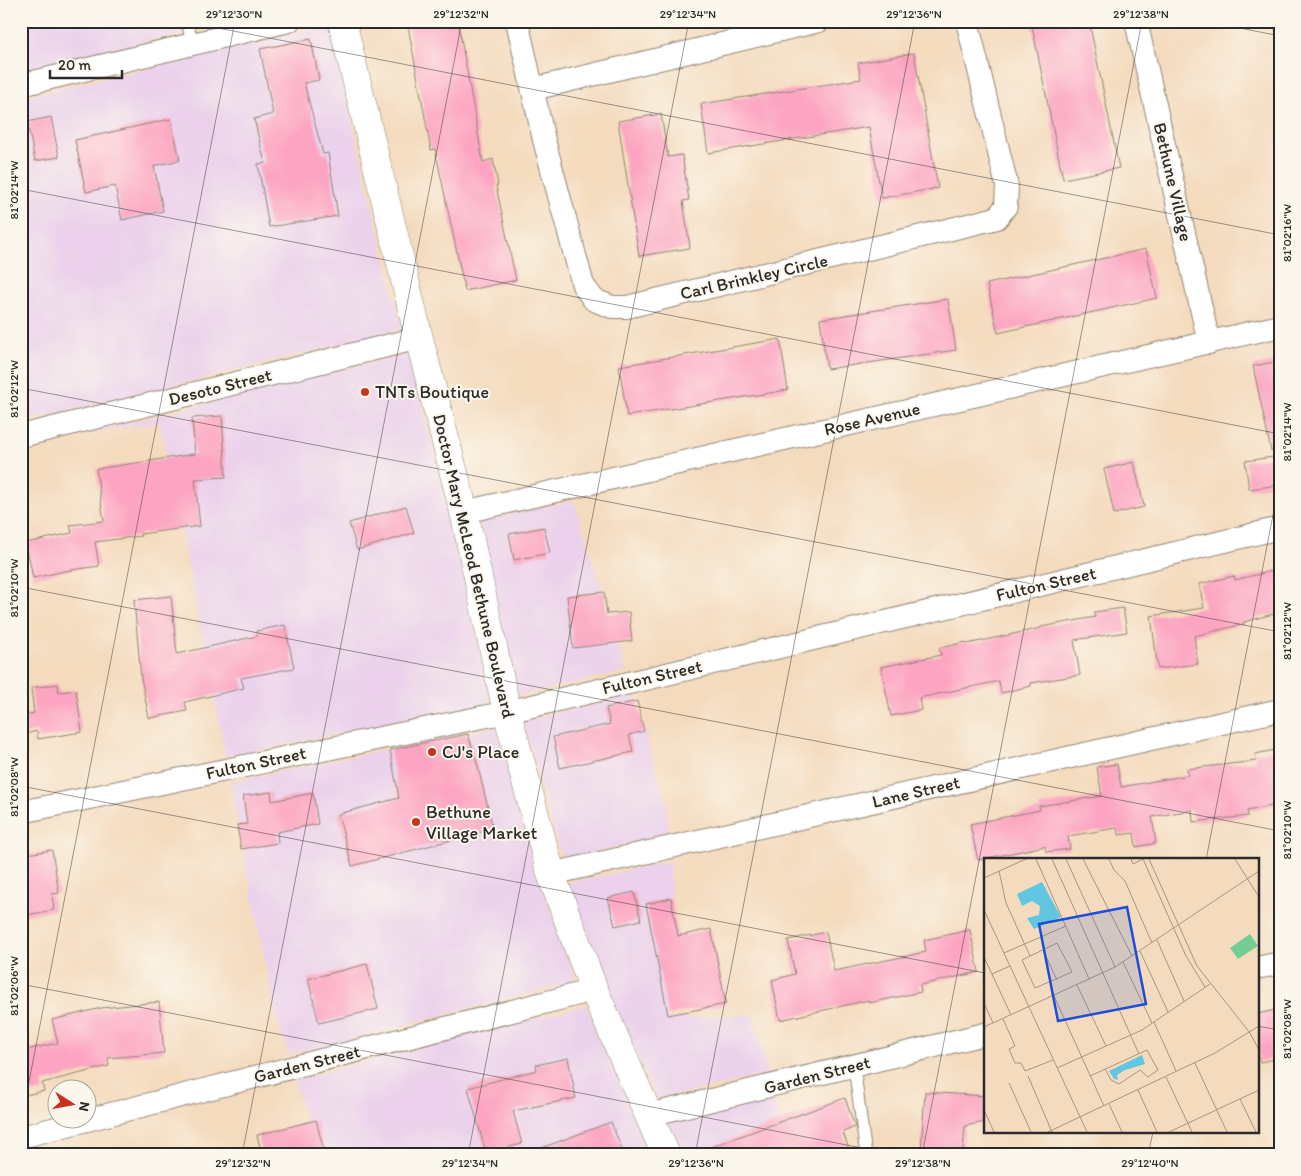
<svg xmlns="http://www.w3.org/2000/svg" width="1301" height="1176" font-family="Itim,sans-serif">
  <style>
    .built { fill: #ebd1eb }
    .water { fill: #61c6df; stroke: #467885 }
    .building { fill: #fca4c1 }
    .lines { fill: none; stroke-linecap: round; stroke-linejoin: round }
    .service-casing { stroke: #908374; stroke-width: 13 }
    .minor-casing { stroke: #908374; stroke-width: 24 }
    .tertiary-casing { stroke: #908374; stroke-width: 29 }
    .service { stroke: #fff; stroke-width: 11 }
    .minor { stroke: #fff; stroke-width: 22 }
    .tertiary { stroke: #fff; stroke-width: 28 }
    .ticks { fill: none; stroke: #2b2b2b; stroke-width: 1; stroke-opacity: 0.45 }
    .poi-dot { fill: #c8321e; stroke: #fbf7ec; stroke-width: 2 }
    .labels { text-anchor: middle; stroke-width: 4; stroke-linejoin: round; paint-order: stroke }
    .street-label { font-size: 18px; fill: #2b2b2b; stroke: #fbf7ec }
    .poi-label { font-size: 18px; fill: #2b2b2b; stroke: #fbf7ec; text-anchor: start }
    .inset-road { fill: none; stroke: #a49583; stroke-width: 1 }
    .view { fill: #1d4ed8; fill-opacity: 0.15; stroke: #1d4ed8; stroke-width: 2.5 }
    .inset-edge { fill: none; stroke: #2b2b2b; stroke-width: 2.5 }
    .neatline { fill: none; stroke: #2b2b2b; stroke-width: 2 }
    .ticks-label { font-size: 12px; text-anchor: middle; fill: #2b2b2b }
  </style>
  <rect width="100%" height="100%" fill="#fbf7ec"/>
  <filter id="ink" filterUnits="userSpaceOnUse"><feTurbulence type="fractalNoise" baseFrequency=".02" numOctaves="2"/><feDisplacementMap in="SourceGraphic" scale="10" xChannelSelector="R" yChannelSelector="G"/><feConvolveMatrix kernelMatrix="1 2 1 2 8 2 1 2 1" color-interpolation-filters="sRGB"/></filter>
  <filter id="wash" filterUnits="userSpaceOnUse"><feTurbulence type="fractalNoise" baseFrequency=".0096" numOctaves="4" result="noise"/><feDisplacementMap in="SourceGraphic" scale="20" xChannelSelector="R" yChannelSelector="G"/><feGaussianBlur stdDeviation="1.12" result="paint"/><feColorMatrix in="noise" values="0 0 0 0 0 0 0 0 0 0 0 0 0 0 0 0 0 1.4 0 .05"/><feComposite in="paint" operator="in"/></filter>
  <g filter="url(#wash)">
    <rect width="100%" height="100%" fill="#f4dbbe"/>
    <path class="built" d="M21,21H234L21,72Z
      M329,25L402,329L23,422L21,415V98Z
      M409,353L447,502L446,503L450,514L491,702L226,757L160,422L79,435Z
      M574,500L626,671L517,696L479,521Z
      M634,695L667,806L669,835L562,859L523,721Z
      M496,727L534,865L576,981L288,1055L275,1010L230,782Z
      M670,861L671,895L668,1019L752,1014L768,1074L657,1100L607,987L569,883Z
      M586,1005L650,1155H316L294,1080Z
      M774,1098L789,1155H680L667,1124Z"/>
    <path class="water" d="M1271,21H1280V64Z"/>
    <g id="blocks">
      <path class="building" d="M407,21H458L483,162L493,159L498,185L496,186L516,280L465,291L435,149L431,150Z
        M1031,21H1089L1119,168L1063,179Z
        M311,39L319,80L304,83L323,154L328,153L338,216L269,227L258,164L265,163L254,119L273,114L260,49Z
        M914,53L938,188L882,198L869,127L708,153L701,104L861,79L858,63Z
        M661,114L668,157L682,155L689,200L683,201L690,248L639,256L618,121Z
        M51,117L59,157L35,161L27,122Z
        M171,119L180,160L154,166L163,211L122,220L115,186L86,192L75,140Z
        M1146,249L1157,298L998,333L987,284Z
        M948,299L956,350L827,369L820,319Z
        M780,339L788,390L627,416L619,366Z
        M1280,361V450L1271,451L1253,366Z
        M222,416L226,477L195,479L200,526L140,534L141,536L95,542L99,566L65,571L33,578L26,543L72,533L70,525L104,521L96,469L195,454L192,418Z
        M1280,456V485L1249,489L1245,461Z
        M1134,462L1144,507L1114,514L1104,469Z
        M406,506L414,533L357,550L349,523Z
        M544,527L550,553L514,560L509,534Z
        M1280,569V612L1244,622V624L1194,636L1198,664L1158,669L1151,616L1204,608L1199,584L1234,576L1235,580Z
        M604,592L607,614L629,612L632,641L573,648L567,596Z
        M171,596L177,654L257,636L256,631L285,625L294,668L241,678L244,688L185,702L187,711L149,718L141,678L134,600Z
        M1123,608L1127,632L1074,640L1080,675L1031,683V686L1001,693L999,681L919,698L921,710L891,716L881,667L941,655L939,648L966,642L967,644L1041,628V627L1095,617L1094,612Z
        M58,684L59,692L76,690L82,732L38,739L37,731L21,735V716L34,713L31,688Z
        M637,701L644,731L629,735L633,752L560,768L553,737L610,724L606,708Z
        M468,734L477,763L493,829L352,866L338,814L399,798L390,750Z
        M1280,749V804L1247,811L1248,816L1193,822L1192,810L1152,817L1156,843L1136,847L1134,833L1119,835L1117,828L1068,836L1070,849L1046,852L1045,846L978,860L970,824L1040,810L1039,806L1102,796L1097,767L1117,764L1121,787L1188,775L1187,769L1256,761L1255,754Z
        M271,792L272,801L313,793L318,824L277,832L278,843L241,849L237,825L247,824L243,796Z
        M52,850L59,893L52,894L54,910L21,916V855Z
        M634,892L641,920L615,926L608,898Z
        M671,898L678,936L711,929L726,1004L668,1015L646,904Z
        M970,930L979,972L920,985L921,992L869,1003V1000L780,1020L772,980L795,974L788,940L826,932L834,971L926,952L924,940Z
        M367,964L378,1009L319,1023L308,979Z
        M159,1002L164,1053L108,1058L109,1066L42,1083L44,1091L21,1096V1051L58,1043L52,1020L101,1008Z
        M1280,1009V1058L1260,1062L1257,1047V1014Z
        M568,1058L576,1098L513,1111L522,1144L486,1153L468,1088L537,1070L536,1065Z
        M925,1092L985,1096V1122L965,1126L963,1152L921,1150Z
        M845,1098L855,1127L843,1132L851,1155H697V1152Z
        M316,1120L325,1155H262L257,1135Z
        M611,1122L624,1155H528V1153Z"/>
    </g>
  </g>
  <g filter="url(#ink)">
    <use href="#blocks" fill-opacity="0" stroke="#908374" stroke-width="1"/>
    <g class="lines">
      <g class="service-casing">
        <path id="service" d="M187,21L192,44
          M854,1066L866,1155"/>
      </g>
      <g class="minor-casing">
        <path id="minor" d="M517,21L544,140L583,285L594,300L612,307H627L997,218L1006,206L1007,186L967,21
          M1136,21L1209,343
          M21,85L289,21
          M533,89L819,21
          M21,436L419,338
          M464,512L1280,326
          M21,812L507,712L1280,528
          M551,874L1280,710
          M1257,968L1280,963
          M649,1115L985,1034
          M21,1137L594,990"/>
      </g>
      <g class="tertiary-casing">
        <path id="tertiary" d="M342,21L419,338L464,512L507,712L551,874L594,990L666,1155"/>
      </g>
      <use href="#service" class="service"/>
      <use href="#minor" class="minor"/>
      <use href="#tertiary" class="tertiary"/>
    </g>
  </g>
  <path class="ticks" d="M182,21L1280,235M1205,21L1280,36M21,189L1280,434M21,388L1280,632M21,587L1280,831M21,786L985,973M1206,860L1280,479M21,984L898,1155M1257,1026L1280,1030M21,1123L235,21M242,1155L462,21M468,1155L689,21M695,1155L915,21M922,1155L1142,21M1148,1155L1153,1132"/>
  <g class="poi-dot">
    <circle cx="365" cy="392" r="5"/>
    <circle cx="432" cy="752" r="5"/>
    <circle cx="416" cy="822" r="5"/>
  </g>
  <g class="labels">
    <g class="street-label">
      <text transform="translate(1173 182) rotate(77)" y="6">Bethune Village</text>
      <text transform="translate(754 277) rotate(-13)" y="6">Carl Brinkley Circle</text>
      <text transform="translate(220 387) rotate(-14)" y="6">Desoto Street</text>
      <text transform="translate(872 419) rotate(-13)" y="6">Rose Avenue</text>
      <text transform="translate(474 566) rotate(77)" y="6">Doctor Mary McLeod Bethune Boulevard</text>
      <text transform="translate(1046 584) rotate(-13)" y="6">Fulton Street</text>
      <text transform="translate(652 677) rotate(-13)" y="6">Fulton Street</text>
      <text transform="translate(256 763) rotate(-12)" y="6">Fulton Street</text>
      <text transform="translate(916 792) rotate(-13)" y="6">Lane Street</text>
      <text transform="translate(307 1064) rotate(-14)" y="6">Garden Street</text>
      <text transform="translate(817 1075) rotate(-14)" y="6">Garden Street</text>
    </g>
    <g class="poi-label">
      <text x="375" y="398">TNTs Boutique</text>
      <text x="442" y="758">CJ's Place</text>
      <text x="426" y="818">Bethune<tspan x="426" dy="21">Village Market</tspan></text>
    </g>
  </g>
  <g transform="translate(984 858)">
    <rect width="275" height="275" fill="#f4dbbe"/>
    <path d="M266,76L274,88L254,101L246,90Z" fill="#74cd94"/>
    <path d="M58,24L77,59L50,71L43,60L55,57L56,48L48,43L38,48L33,36ZM158,197L161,206L141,212L133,217L134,222L130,221L125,213Z" fill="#61c6df"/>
    <path class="inset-road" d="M52,1L105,121M68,1L155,196M82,1L131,109M99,1L148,98M125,1L130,12L141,23L168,85M147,1L149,6L159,1M159,1L202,98L221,129M165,1L213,108L266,175L275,192M251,1L275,39M15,13L22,45L46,98M0,20L42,1M0,52L103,274M173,82L200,143M73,85L88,114L51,130L38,102ZM59,92L73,122M156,93L184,154M20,95L82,68M0,99L27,157M139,104L168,165M8,116L26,108M93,127L122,188M70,138L120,248M0,145L9,165M19,161L31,188L25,191L31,205H37L41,213L69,202M170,164L192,213M0,169L131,109L275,13M211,205L243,274M73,210L158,172L226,126M44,218L68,274M106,218L163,192L174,212L164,219L156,212L135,226L127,222L121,211M182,219L208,274M25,225L47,274M154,232L173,274M256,241L272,274M125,246L138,274M0,252L10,274M64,274L231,195L275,168M185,274L275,232"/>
    <path class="view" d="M143,49L162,146L74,163L55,66Z"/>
    <rect width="275" height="275" class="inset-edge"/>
  </g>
  <rect width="1301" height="1176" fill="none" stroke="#fbf7ec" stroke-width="55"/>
  <g transform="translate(72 1104) rotate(101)"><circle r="24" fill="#fbf7ec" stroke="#a8a59f"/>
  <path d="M0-4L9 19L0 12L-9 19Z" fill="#c8321e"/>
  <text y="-8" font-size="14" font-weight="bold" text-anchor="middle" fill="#2b2b2b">N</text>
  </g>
  <path d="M50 70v8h72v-8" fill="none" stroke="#2b2b2b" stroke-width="2.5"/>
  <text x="58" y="70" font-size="15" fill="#2b2b2b" stroke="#fbf7ec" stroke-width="4" paint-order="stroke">20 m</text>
  <rect x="28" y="28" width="1246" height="1120" class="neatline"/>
  <g class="ticks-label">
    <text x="234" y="18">29°12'30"N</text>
    <text x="461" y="18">29°12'32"N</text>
    <text x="688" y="18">29°12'34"N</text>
    <text x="914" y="18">29°12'36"N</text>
    <text x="1141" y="18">29°12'38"N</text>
    <text transform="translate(14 190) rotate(-90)" y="4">81°02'14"W</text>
    <text transform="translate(1287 233) rotate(-90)" y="4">81°02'16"W</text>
    <text transform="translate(14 389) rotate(-90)" y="4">81°02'12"W</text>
    <text transform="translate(1287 432) rotate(-90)" y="4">81°02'14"W</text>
    <text transform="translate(14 588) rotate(-90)" y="4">81°02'10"W</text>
    <text transform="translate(1287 631) rotate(-90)" y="4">81°02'12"W</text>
    <text transform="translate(14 787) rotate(-90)" y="4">81°02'08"W</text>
    <text transform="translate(1287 830) rotate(-90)" y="4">81°02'10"W</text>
    <text transform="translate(14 986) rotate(-90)" y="4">81°02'06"W</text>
    <text transform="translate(1287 1029) rotate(-90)" y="4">81°02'08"W</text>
    <text x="243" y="1167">29°12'32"N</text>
    <text x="470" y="1167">29°12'34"N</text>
    <text x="696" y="1167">29°12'36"N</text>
    <text x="923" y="1167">29°12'38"N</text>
    <text x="1150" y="1167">29°12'40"N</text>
  </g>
</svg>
